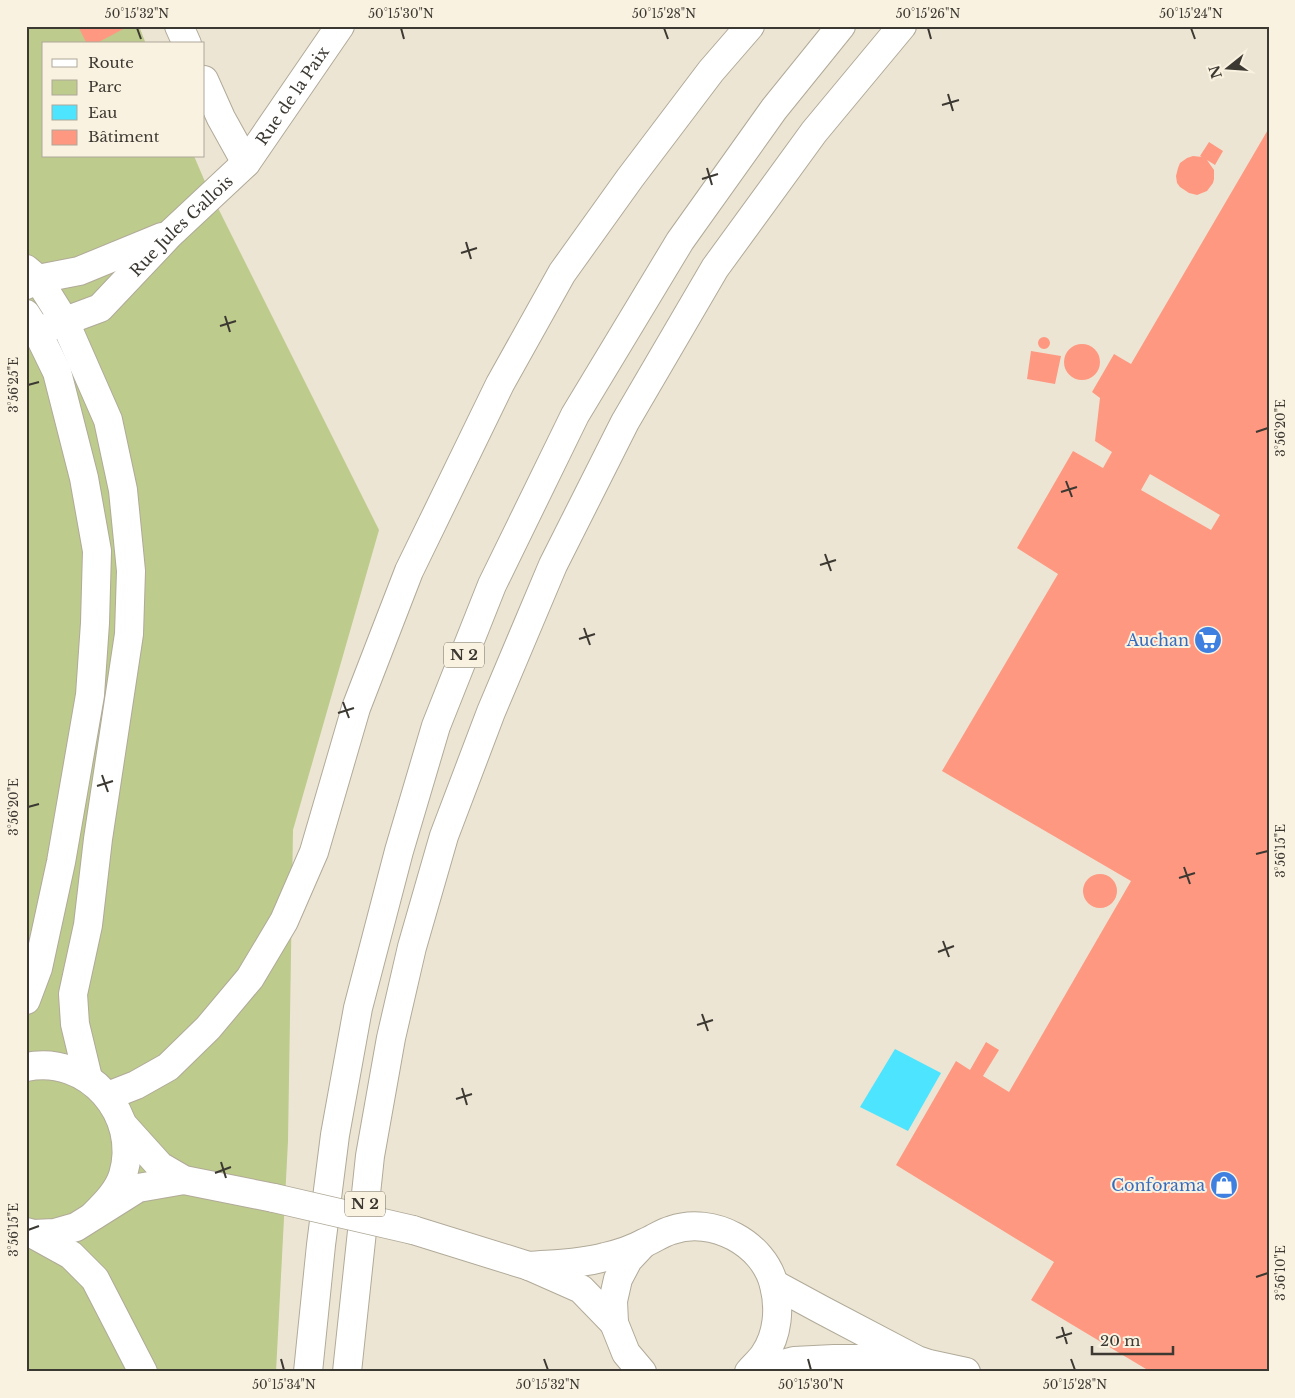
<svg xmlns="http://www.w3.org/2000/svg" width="1295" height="1398" font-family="'Libre Baskerville',serif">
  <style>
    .green { fill: #bdcb8c }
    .water { fill: #4ce4fe }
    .building { fill: #ff9880; fill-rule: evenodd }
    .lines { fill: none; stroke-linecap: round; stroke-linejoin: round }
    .minor-casing { stroke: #b1aa99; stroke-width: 30 }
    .highway-casing { stroke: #b1aa99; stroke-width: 30 }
    .minor { stroke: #fff; stroke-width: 28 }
    .highway { stroke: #fff; stroke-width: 28 }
    .minor-bridge-casing { stroke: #b1aa99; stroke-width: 30; stroke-linecap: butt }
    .minor-bridge { stroke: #fff; stroke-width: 28 }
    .ticks { fill: none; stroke: #3c3932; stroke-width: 2 }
    .labels { text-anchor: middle; stroke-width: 4; stroke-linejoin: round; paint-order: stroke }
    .shield { fill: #faf2e1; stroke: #757066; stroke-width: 1 }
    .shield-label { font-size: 15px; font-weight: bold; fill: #3c3932 }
    .street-label { font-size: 16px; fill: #3c3932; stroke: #faf2e1 }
    .shop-label { font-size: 16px; fill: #366cbe; stroke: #faf2e1; text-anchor: end }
    .neatline { fill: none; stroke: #3c3932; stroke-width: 2 }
    .ticks-label { font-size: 12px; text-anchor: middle; fill: #3c3932 }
  </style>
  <rect width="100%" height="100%" fill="#ede5d4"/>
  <path class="green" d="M26,26H139L146,44H44V156H194L206,184L379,530L293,830L288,1141L276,1372H26Z"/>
  <path class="water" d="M895,1049L941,1073L908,1131L860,1107Z"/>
  <path class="building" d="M78,26H129L95,44H87Z
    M1269,128V1372H1151L1031,1300L1054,1262L896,1165L956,1061L970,1070L986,1042L999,1050L983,1076L1009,1092L1131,881L942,771L1058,574L1017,548L1073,451L1103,468L1112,452L1095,441L1100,398L1092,392L1114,354L1131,364ZM1150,474L1220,515L1211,530L1141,490Z
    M1209,142L1223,151L1215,165L1207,160L1214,170V179L1213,183L1207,191L1197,195L1189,193L1180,187L1177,183L1176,176L1178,168L1180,163L1187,158L1193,156L1202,157L1200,156Z
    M1038 343a6 6 0 1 1 12 0a6 6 0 1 1-12 0Z
    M1064 362a18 18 0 1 1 36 0a18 18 0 1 1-36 0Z
    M1031,351L1061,356L1055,384L1027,379Z
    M1083 891a17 17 0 1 1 34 0a17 17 0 1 1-34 0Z"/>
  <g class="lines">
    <g class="minor-casing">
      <g id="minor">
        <path d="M179,26L187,44"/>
        <path d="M204,80L221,118L246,163"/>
        <path d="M26,269L38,279L65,322L108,420L123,490L131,571L129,634L98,839L88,925L73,994L75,1024L88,1078"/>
        <path d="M26,285L38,279L79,271L162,237"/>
        <path d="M26,314L37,331L57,372L84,478L97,551L95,623L90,695L61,862L38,968L26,1000"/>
        <path id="s1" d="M49,327L100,308L170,234L246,163L340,26"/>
        <path d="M26,1067C88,1054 141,1115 123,1175C118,1191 106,1203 94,1215"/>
        <path d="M123,1125L160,1166L184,1180L274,1198"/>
        <path d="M413,1230L529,1266L581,1289L614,1323"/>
        <path d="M26,1232L33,1234L55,1233L76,1227L138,1188L184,1180"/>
        <path d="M529,1266C554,1264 581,1264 605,1257C618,1254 633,1249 644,1243C654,1239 661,1233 672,1230C712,1216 764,1243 774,1285C780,1308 778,1335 764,1355C760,1361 754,1366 749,1372"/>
        <path d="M774,1284L822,1310L917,1360L929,1364L966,1372"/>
        <path d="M642,1372L626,1353L614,1323L613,1301L618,1279L628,1260L643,1244"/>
        <path d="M752,1372L794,1361L834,1359H911"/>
      </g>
    </g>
    <g class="highway-casing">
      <path id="highway" d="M108,1096L136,1085L168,1067L208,1028L250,978L284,921L314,852L356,708L409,571L500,384L562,273L630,178L711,71L750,26
        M33,1234L71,1255L95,1279L143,1372
        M308,1372L321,1245L335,1135L358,1008L399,851L436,726L492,585L575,415L680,241L774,109L841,26
        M347,1372L370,1156L391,1038L412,947L444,836L491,712L553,565L625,422L715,268L814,132L902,26"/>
    </g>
    <use href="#minor" class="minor"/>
    <use href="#highway" class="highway"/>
    <g class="minor-bridge-casing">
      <path id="minor-bridge" d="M274,1198L413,1230"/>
    </g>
    <use href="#minor-bridge" class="minor-bridge"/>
  </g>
  <path class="ticks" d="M137,28L141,39M401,28L404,39M664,28L668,39M928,28L931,39M1191,28L1195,39M948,94L953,111M942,105L959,100M707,168L712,185M702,179L718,174M466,242L471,259M461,253L477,248M225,316L230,332M220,326L236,321M28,385L39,382M1256,432L1268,428M1066,481L1072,497M1061,492L1077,487M825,554L831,571M820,565L836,560M584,628L590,645M579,639L595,634M343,702L349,718M338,713L354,708M102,775L108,792M97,786L113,781M28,807L39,804M1256,854L1268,851M1184,867L1190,884M1179,878L1195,873M943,941L949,957M938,952L954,946M702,1014L708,1031M697,1025L713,1020M462,1088L467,1105M456,1099L472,1094M221,1162L226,1178M215,1173L231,1167M28,1230L39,1226M1256,1277L1268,1273M1062,1327L1067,1344M1056,1338L1072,1333M281,1359L284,1370M544,1359L548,1370M808,1359L811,1370M1071,1359L1075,1370"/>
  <defs>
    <g id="supermarket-disc" transform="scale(1.4375)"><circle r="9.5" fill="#3f7fe0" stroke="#faf2e1"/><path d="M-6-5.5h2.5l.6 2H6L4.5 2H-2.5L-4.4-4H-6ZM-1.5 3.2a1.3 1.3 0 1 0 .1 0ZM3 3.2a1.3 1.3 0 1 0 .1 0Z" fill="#fff"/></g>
    <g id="shop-disc" transform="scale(1.4375)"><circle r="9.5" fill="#3f7fe0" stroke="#faf2e1"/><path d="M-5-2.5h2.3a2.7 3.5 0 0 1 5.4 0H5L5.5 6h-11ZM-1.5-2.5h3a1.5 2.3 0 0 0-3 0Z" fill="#fff"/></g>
  </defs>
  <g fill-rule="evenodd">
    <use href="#supermarket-disc" x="1208" y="640"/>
    <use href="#shop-disc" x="1224" y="1185"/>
  </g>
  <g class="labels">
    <g class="shield">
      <rect x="444" y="642.5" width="40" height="25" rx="4"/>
      <rect x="345" y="1191.5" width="40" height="25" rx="4"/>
    </g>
    <g class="shield-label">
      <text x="464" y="660">N 2</text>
      <text x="365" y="1209">N 2</text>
    </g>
    <g class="street-label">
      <text dy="6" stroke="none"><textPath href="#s1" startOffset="342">Rue de la Paix</textPath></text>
      <text dy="6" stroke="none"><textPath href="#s1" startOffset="170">Rue Jules Gallois</textPath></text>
    </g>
    <g class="shop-label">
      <text x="1189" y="646">Auchan</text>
      <text x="1205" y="1191">Conforama</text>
    </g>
  </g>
  <rect width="1295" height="1398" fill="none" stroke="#faf2e1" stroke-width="55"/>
  <rect x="42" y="42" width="162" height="115" fill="#faf2e1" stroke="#aea89b"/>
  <rect x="52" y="59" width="25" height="8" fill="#ffffff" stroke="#aea89b"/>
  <text x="88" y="68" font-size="15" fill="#3c3932">Route</text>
  <rect x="52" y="80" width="25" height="15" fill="#bdcb8c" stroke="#aea89b"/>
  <text x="88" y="92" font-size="15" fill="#3c3932">Parc</text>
  <rect x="52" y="105" width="25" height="15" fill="#4ce4fe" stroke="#aea89b"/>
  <text x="88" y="118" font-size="15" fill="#3c3932">Eau</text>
  <rect x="52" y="130" width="25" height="15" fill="#ff9880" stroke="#aea89b"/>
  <text x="88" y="142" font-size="15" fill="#3c3932">Bâtiment</text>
  <g transform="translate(1228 68) rotate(253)" stroke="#faf2e1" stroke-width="4" paint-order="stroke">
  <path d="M0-4L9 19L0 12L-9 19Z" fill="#3c3932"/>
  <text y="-8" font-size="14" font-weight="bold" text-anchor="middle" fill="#3c3932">N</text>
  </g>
  <path d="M1092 1346v8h81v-8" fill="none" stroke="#3c3932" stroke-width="2.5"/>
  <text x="1100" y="1346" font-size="15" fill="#3c3932" stroke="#faf2e1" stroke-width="4" paint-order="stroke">20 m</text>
  <rect x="28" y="28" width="1240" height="1342" class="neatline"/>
  <g class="ticks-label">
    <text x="137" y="18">50°15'32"N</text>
    <text x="401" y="18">50°15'30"N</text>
    <text x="664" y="18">50°15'28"N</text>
    <text x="928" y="18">50°15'26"N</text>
    <text x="1191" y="18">50°15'24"N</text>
    <text transform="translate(14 385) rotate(-90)" y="4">3°56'25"E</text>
    <text transform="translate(1281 428) rotate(-90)" y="4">3°56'20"E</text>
    <text transform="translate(14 807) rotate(-90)" y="4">3°56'20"E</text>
    <text transform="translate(1281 851) rotate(-90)" y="4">3°56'15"E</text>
    <text transform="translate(14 1230) rotate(-90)" y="4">3°56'15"E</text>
    <text transform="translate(1281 1273) rotate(-90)" y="4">3°56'10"E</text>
    <text x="284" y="1389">50°15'34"N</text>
    <text x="548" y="1389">50°15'32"N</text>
    <text x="811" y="1389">50°15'30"N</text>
    <text x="1075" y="1389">50°15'28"N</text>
  </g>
</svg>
